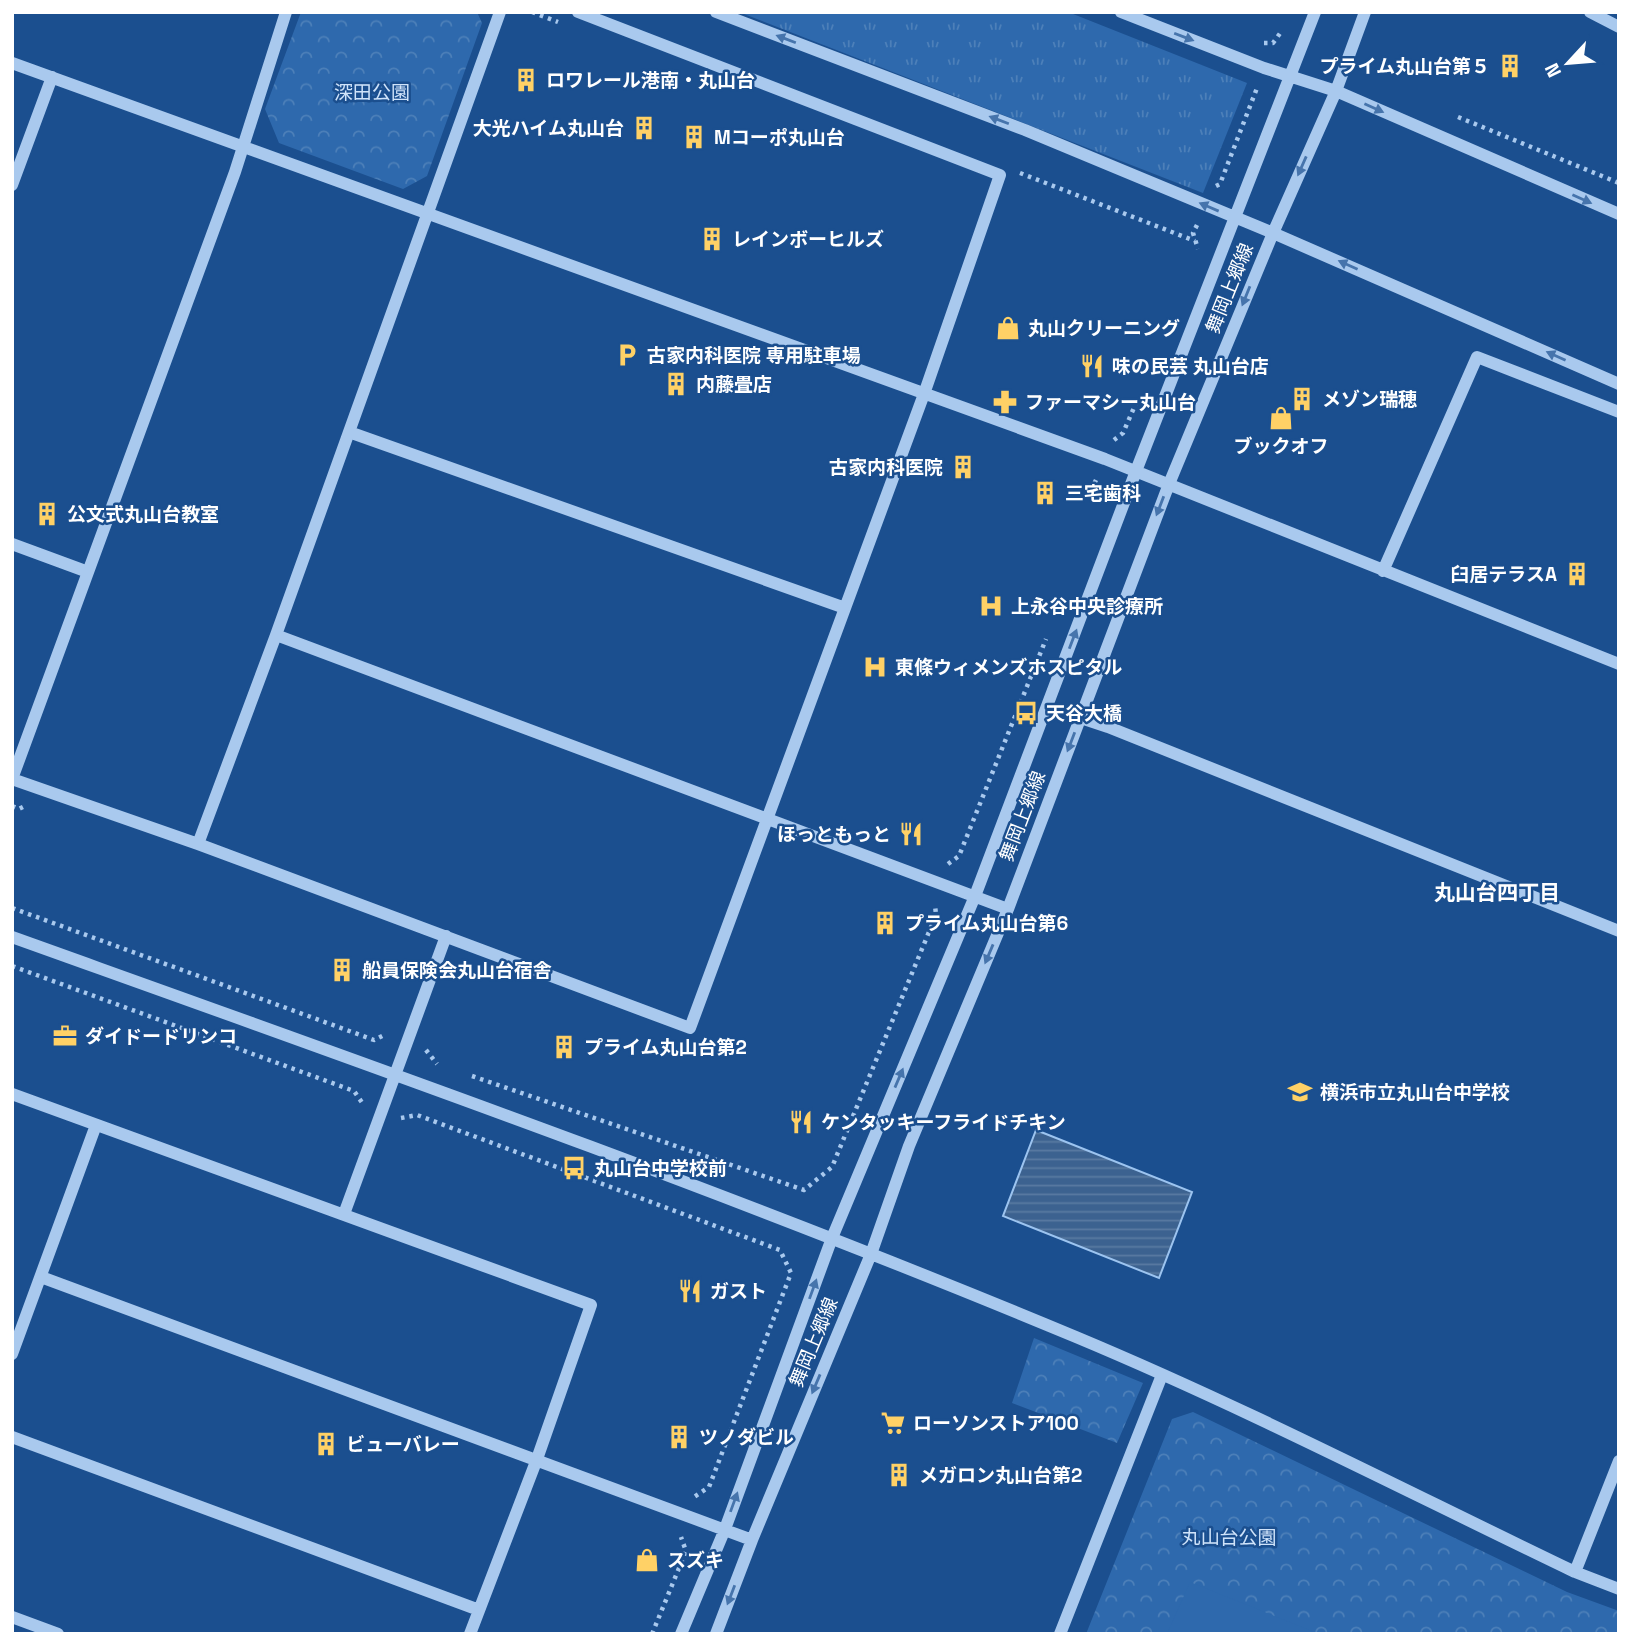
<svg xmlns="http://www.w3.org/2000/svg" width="1631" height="1646" font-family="'Space Grotesk','Noto Sans JP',sans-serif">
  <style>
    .grass { fill: url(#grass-tufts) }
    .park { fill: url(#park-crowns) }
    .garden { fill: #2e69ad }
    .water { fill: url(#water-rules); stroke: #9cc4f0; stroke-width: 2 }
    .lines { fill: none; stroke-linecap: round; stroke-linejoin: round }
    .path { stroke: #a9c9ee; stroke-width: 4.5; stroke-dasharray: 3.5 5; stroke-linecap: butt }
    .minor { stroke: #a9c9ee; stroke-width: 12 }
    .oneway { fill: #4674ac }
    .labels { text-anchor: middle; stroke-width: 5; stroke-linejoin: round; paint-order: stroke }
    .poi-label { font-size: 19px; font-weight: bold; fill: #fff; stroke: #1b4f8f; text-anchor: start }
    .park-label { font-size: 19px; fill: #cfe3fa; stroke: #1b4f8f }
    .street-label { font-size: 19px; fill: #fff; stroke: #1b4f8f }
    .neighbourhood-label { font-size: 21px; font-weight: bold; fill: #fff; stroke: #1b4f8f }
  </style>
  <defs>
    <pattern id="grass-tufts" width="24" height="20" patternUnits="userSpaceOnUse" patternTransform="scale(1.75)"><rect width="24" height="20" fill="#2e69ad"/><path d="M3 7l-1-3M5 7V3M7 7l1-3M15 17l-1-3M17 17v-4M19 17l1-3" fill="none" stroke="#4d80b9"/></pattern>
    <pattern id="park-crowns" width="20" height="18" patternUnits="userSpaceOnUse" patternTransform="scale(1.75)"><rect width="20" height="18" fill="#2e69ad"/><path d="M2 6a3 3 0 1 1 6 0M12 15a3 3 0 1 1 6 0" fill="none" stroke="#4d80b9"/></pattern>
    <pattern id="water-rules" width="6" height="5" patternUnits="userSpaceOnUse" patternTransform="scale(1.75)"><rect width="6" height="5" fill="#3c6290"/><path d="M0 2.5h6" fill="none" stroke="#597aa1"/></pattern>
  </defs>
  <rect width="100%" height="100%" fill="#1b4f8f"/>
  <path class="grass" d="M739,12H1068L1247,83L1203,193Z"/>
  <path class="park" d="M301,12H477L482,23L427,176L403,189L279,143L265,109Z
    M1034,1338L1143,1383L1117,1443L1012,1403Z
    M1193,1412L1567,1592L1619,1611V1634H1086L1172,1419Z"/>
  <path class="garden" d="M1190,1582L1319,1634H1167Z"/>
  <path class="water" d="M1036,1130L1192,1192L1159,1278L1003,1216Z"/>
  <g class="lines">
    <path class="path" d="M532,12L558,22
      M1264,43H1273L1281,32
      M1458,117L1619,183
      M1020,173L1195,241
      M1216,186L1220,184L1257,88
      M1197,225L1193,233L1198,249
      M1114,440L1123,433L1136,403
      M1096,480L1095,482L1101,501
      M12,806L19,809L25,806
      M948,864L959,856L1046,639
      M12,908L374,1040L386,1034
      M12,966L354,1091L363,1104
      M426,1050L437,1064
      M472,1076L804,1190L832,1167L936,915L935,905
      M401,1118L417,1115L780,1250L791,1273L709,1487L694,1497
      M652,1634L686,1551L681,1537"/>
    <path class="minor" d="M716,12L1025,130L1273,233L1619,384
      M1121,12L1264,68L1336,91L1619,214
      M1590,12L1619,27
      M12,63L1105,459L1619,664
      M12,185L52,77
      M349,432L845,608
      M12,544L88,572
      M1383,571L1477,357L1619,412
      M276,635L1008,909
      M1081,718L1108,727L1619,931
      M12,779L198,844L690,1028L924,394L1000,175L578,12
      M12,779L235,172L286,12
      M198,844L276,635L500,12
      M12,937C369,1065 726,1191 1076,1337C1246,1408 1410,1493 1575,1572L1619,1589
      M12,1094L591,1305L537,1459L470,1634
      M344,1214L446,936
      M41,1277L752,1540
      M12,1354L96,1125
      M12,1437L479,1610
      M1575,1572L1619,1461
      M12,1617L58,1634
      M681,1634L725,1529L832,1238L975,896L1136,471L1315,12
      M716,1634L752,1540L871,1254L909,1146L1008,909L1169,484L1273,233L1336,91L1365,12
      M1060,1634L1162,1375"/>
  </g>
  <defs><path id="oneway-solid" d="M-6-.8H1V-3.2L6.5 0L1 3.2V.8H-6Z" transform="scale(1.75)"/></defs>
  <g class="oneway">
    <use href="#oneway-solid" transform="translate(1184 37) rotate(21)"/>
    <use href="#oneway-solid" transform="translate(786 39) rotate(-159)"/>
    <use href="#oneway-solid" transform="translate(1374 108) rotate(24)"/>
    <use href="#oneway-solid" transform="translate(999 120) rotate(-159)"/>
    <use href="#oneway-solid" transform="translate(1302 166) rotate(114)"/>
    <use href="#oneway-solid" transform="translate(1582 199) rotate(24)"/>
    <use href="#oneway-solid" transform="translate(1209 207) rotate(-157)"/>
    <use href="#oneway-solid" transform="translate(1348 265) rotate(-156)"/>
    <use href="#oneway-solid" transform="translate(1246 296) rotate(112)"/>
    <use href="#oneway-solid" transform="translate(1556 356) rotate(-156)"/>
    <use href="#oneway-solid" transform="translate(1160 506) rotate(111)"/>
    <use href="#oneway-solid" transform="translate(1073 639) rotate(-69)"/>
    <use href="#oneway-solid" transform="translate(1071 742) rotate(111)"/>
    <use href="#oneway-solid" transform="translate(989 954) rotate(113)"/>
    <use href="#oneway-solid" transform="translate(899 1078) rotate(-67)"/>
    <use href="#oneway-solid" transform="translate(813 1289) rotate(-70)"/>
    <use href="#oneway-solid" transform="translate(816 1384) rotate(113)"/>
    <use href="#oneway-solid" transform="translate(734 1502) rotate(-70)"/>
    <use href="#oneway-solid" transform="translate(731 1595) rotate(111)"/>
  </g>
  <defs>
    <g id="building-bare" transform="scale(1.89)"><path d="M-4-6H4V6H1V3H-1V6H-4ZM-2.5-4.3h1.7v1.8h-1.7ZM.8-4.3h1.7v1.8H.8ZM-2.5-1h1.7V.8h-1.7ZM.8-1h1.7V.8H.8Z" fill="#ffd166" stroke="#1b4f8f" stroke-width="2.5" paint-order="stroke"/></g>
    <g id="shop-bare" transform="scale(1.89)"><path d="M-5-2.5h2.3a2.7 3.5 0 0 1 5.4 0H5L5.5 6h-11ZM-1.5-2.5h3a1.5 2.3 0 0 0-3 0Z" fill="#ffd166" stroke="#1b4f8f" stroke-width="2.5" paint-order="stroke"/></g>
    <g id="parking-bare" transform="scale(1.89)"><path d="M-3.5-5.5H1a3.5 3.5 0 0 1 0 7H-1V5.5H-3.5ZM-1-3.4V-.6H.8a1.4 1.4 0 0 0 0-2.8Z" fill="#ffd166" stroke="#1b4f8f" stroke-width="2.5" paint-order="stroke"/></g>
    <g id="restaurant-bare" transform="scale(1.89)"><path d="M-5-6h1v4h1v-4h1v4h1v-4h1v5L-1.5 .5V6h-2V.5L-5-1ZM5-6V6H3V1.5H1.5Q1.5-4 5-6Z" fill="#ffd166" stroke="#1b4f8f" stroke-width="2.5" paint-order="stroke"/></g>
    <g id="pharmacy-bare" transform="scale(1.89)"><path d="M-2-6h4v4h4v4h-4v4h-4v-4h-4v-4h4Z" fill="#ffd166" stroke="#1b4f8f" stroke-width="2.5" paint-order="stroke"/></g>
    <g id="hospital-bare" transform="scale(1.89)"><path d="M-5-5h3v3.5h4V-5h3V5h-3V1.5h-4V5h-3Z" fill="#ffd166" stroke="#1b4f8f" stroke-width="2.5" paint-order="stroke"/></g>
    <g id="bus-bare" transform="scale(1.89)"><path d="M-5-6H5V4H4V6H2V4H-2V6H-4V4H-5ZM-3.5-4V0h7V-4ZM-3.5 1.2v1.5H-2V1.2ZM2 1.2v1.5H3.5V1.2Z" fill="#ffd166" stroke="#1b4f8f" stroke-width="2.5" paint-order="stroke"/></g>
    <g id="office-bare" transform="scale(1.89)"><path d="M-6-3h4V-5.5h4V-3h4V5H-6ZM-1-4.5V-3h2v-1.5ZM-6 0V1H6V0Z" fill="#ffd166" stroke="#1b4f8f" stroke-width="2.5" paint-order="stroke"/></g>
    <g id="school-bare" transform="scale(1.89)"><path d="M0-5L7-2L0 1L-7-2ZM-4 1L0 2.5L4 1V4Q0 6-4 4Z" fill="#ffd166" stroke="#1b4f8f" stroke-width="2.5" paint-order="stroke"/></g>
    <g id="supermarket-bare" transform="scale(1.89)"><path d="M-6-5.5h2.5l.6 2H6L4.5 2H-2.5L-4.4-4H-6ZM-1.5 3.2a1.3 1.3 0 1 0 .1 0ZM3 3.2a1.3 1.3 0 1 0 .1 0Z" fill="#ffd166" stroke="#1b4f8f" stroke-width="2.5" paint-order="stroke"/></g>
  </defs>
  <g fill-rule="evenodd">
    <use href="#building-bare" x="1510" y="66"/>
    <use href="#building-bare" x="526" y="80"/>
    <use href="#building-bare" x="644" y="128"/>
    <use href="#building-bare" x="694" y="137"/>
    <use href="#building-bare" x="712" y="239"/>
    <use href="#shop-bare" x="1008" y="328"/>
    <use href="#parking-bare" x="627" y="355"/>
    <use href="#restaurant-bare" x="1092" y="366"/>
    <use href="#building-bare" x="676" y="384"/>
    <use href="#building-bare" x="1302" y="399"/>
    <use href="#pharmacy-bare" x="1005" y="402"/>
    <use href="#shop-bare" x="1281" y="418"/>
    <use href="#building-bare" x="963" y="467"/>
    <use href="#building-bare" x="1045" y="493"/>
    <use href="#building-bare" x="47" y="514"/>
    <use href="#building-bare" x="1577" y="574"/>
    <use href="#hospital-bare" x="991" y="606"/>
    <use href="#hospital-bare" x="875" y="667"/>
    <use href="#bus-bare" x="1026" y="713"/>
    <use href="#restaurant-bare" x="911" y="834"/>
    <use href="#building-bare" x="885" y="923"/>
    <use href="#building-bare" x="342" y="970"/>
    <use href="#office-bare" x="65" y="1036"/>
    <use href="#building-bare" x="564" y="1047"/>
    <use href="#school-bare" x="1300" y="1092"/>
    <use href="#restaurant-bare" x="801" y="1122"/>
    <use href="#bus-bare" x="574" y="1168"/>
    <use href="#restaurant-bare" x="690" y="1291"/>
    <use href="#supermarket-bare" x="893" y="1423"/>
    <use href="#building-bare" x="679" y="1437"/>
    <use href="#building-bare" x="326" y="1444"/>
    <use href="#building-bare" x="899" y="1475"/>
    <use href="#shop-bare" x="647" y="1560"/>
  </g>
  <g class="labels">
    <g class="poi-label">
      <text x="1490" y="73" text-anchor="end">プライム丸山台第５</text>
      <text x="546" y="87">ロワレール港南・丸山台</text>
      <text x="624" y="135" text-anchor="end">大光ハイム丸山台</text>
      <text x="714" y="144">Mコーポ丸山台</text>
      <text x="732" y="246">レインボーヒルズ</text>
      <text x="1028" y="335">丸山クリーニング</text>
      <text x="647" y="362">古家内科医院 専用駐車場</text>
      <text x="1112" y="373">味の民芸 丸山台店</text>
      <text x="696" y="391">内藤畳店</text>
      <text x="1322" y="406">メゾン瑞穂</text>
      <text x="1025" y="409">ファーマシー丸山台</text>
      <text x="1281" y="453" text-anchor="middle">ブックオフ</text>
      <text x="943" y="474" text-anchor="end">古家内科医院</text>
      <text x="1065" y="500">三宅歯科</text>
      <text x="67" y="521">公文式丸山台教室</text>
      <text x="1557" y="581" text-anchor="end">臼居テラスA</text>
      <text x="1011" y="613">上永谷中央診療所</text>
      <text x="895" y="674">東條ウィメンズホスピタル</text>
      <text x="1046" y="720">天谷大橋</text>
      <text x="891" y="841" text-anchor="end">ほっともっと</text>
      <text x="905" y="930">プライム丸山台第6</text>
      <text x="362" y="977">船員保険会丸山台宿舎</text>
      <text x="85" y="1043">ダイドードリンコ</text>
      <text x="584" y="1054">プライム丸山台第2</text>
      <text x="1320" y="1099">横浜市立丸山台中学校</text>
      <text x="821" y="1129">ケンタッキーフライドチキン</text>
      <text x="594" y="1175">丸山台中学校前</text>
      <text x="710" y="1298">ガスト</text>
      <text x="913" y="1430">ローソンストア100</text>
      <text x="699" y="1444">ツノダビル</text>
      <text x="346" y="1451">ビューバレー</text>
      <text x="919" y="1482">メガロン丸山台第2</text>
      <text x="667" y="1567">スズキ</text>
    </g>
    <g class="park-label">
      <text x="372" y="99">深田公園</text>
      <text x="1229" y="1544">丸山台公園</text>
    </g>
    <g class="street-label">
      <text transform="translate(1229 288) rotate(-68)" y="7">舞岡上郷線</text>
      <text transform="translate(1022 816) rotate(-69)" y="7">舞岡上郷線</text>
      <text transform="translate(813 1342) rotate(-67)" y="7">舞岡上郷線</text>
    </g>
    <g class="neighbourhood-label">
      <text x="1497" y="900">丸山台四丁目</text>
    </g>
  </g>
  <rect width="1631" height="1646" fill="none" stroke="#ffffff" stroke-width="28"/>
  <g transform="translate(1568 63) rotate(244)" stroke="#1b4f8f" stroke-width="5" paint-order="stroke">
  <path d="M0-5L12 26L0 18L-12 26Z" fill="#ffffff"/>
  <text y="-10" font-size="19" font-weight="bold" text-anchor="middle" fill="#ffffff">N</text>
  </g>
</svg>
